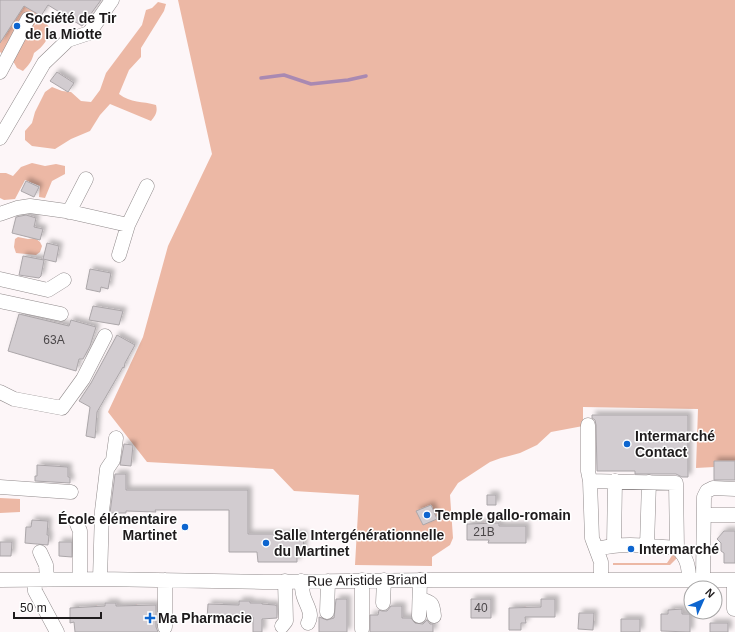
<svg xmlns="http://www.w3.org/2000/svg" width="735" height="632" font-family="Arial,sans-serif">
  <style>
    .green { fill: #ecb8a5 }
    .lines { fill: none; stroke-linecap: round; stroke-linejoin: round }
    .stream { stroke: #a989b2; stroke-width: 3.5 }
    .building { fill: #d2ccd0; stroke: #aba6a9; filter: url(#shadow) }
    .minor-casing { stroke: #918b8c; stroke-width: 15 }
    .minor { stroke: #fff; stroke-width: 14 }
    .poi-dot { fill: #0d65cf; stroke: #fff; stroke-width: 1.5 }
    .labels { text-anchor: middle; stroke-width: 3; stroke-linejoin: round; paint-order: stroke }
    .number-label { font-size: 12px; fill: #4b4749 }
    .poi-label { font-size: 14px; font-weight: bold; fill: #1e1b1c; stroke: #fff; text-anchor: start }
    .street-label { font-size: 14px; fill: #1e1b1c; stroke: #fff }
  </style>
  <defs>
    <filter id="shadow"><feDropShadow dx="3.5" dy="-3.5" stdDeviation="2" flood-color="#0004"/></filter>
  </defs>
  <rect width="100%" height="100%" fill="#fdf6f8"/>
  <path class="green" d="M0,0H49L34,26L41,20L44,21L49,27C49,39 44,46 34,53C32,61 29,65 23,71L17,68L13,61L0,52Z
    M178,0H735V461H714V467L696,468L698,409L583,407V426L551,432L537,445L520,453L501,458L490,462L458,483L450,495L453,538L450,545L432,557V566L355,565L359,495L294,491L273,469L147,462L108,412L143,337L168,246L212,154Z
    M158,2L166,4L164,11L141,48V57L129,70L119,94C131,103 142,101 156,105C158,112 155,116 151,121L110,104L100,115L90,131L71,139L55,149L32,146L25,140V131L32,123L35,112L45,92L52,87L62,91L71,92L81,101L91,102L100,90L106,73L142,25L146,10L152,8Z
    M32,163L45,166L56,164L65,166V174L52,181L45,198L39,197L40,186L25,180L15,199L4,200L0,198V173H6L13,176L21,167Z
    M18,237L28,239L35,238L40,242L42,246L40,252L36,255L16,253L14,247L15,239Z
    M0,498L20,499V512L0,513Z
    M673,554L680,555L670,565H613V563H667Z"/>
  <g class="lines">
    <path class="stream" d="M261,78L284,75L311,84L348,80L366,76"/>
  </g>
  <path class="building" d="M0,0H101L82,26L48,5L41,16L24,6L0,43Z
    M57,72L74,83L68,92L50,81Z
    M26,181L39,187L34,197L21,191Z
    M26,215L36,218L34,227L43,229L40,240L12,233L16,217Z
    M47,243L59,246L56,262L43,259Z
    M23,256L44,260L41,276L39,278L19,275Z
    M90,269L111,273L108,289L101,287L100,292L86,289Z
    M93,306L123,311L119,325L89,320Z
    M19,314L69,326L71,320L96,327L90,346L83,359H79L76,371L8,351Z
    M117,335L135,345L125,363L124,368L123,367L97,412L95,438L86,436L90,407L79,401L91,383Z
    M592,415H688V477H682L676,474H635V471H597L596,425L595,420L592,418Z
    M124,444L133,445L131,466L120,465Z
    M714,461H735V480H714Z
    M37,465L68,467V477H70V483L35,481V476H37Z
    M115,474H126V490H248V534H304L303,552H297V562H258L257,552H229V510H155L156,512L126,511V513H110Z
    M487,495H496V505H487Z
    M431,505L437,519L423,525L416,511Z
    M32,520L48,521L47,535H49L48,545L25,543L26,527H31Z
    M499,523V526H526V543H488L489,540H467V524Z
    M724,531H735V563H724V553L721,551V543L717,539Z
    M0,542H12L11,556H0Z
    M59,542H72V557L59,556Z
    M336,599H347V632H319V617L327,620L334,618Z
    M471,599H491V618H471Z
    M541,599H555V617H525L526,623H521V630H509V608L541,607Z
    M239,601H250V603H262V604L275,605L277,606V618L262,619V632H253V617H229V620L207,619L208,604L239,605Z
    M105,603H116V606L156,605V627L158,632H75L74,622L70,623V608L105,606Z
    M391,606H402V618H411L415,623L423,624L427,620L430,624H433V632H370V615H378L379,610L382,611H387Z
    M682,609V614H690V632L661,631V614H668V610Z
    M579,613H594L593,630L578,629Z
    M621,619H640V632H621Z
    M710,623H728V632H710Z"/>
  <g class="lines">
    <g class="minor-casing">
      <path id="minor" d="M0,72L28,19
        M0,138L44,63L68,40L89,33L112,0
        M69,212L86,179
        M0,214L17,208L30,206L66,211L128,225L147,186
        M119,255L128,225
        M0,279L48,290L64,280
        M0,301L61,314
        M0,392L14,399L62,408L83,379L105,336
        M588,425V471L590,481
        M0,487L71,492
        M704,515H735
        M77,524L80,531V579
        M614,545L615,481
        M647,546L649,482
        M597,549C624,542 649,546 677,548
        M40,552L46,565L47,579
        M100,579L102,511L107,469L113,460L116,438
        M0,580L100,579L263,582L433,580H735
        M34,580L35,591L57,632
        M601,580V562L592,538L590,481L676,483L677,548C687,557 689,567 689,580
        M703,580L704,497L707,491L713,488L735,489
        M301,581C302,585 302,590 303,594C305,604 314,613 308,623
        M420,599C432,602 433,603 434,616
        M383,603L384,580
        M734,609V580
        M327,612L328,581
        M419,616L420,580
        M282,626L286,621L285,581
        M165,627V580
        M362,629V580"/>
    </g>
    <use href="#minor" class="minor"/>
  </g>
  <g class="poi-dot">
    <circle cx="17" cy="26" r="4"/>
    <circle cx="627" cy="444" r="4"/>
    <circle cx="427" cy="515" r="4"/>
    <circle cx="185" cy="527" r="4"/>
    <circle cx="266" cy="543" r="4"/>
    <circle cx="631" cy="549" r="4"/>
    <path d="M148 612h4v4h4v4h-4v4h-4v-4h-4v-4h4z"/>
  </g>
  <g class="labels">
    <g class="number-label">
      <text x="54" y="344">63A</text>
      <text x="484" y="536">21B</text>
      <text x="481" y="612">40</text>
    </g>
    <g class="poi-label">
      <text x="25" y="23">Société de Tir<tspan x="25" dy="16">de la Miotte</tspan></text>
      <text x="635" y="441">Intermarché<tspan x="635" dy="16">Contact</tspan></text>
      <text x="435" y="520">Temple gallo-romain</text>
      <text x="177" y="524" text-anchor="end">École élémentaire<tspan x="177" dy="16">Martinet</tspan></text>
      <text x="274" y="540">Salle Intergénérationnelle<tspan x="274" dy="16">du Martinet</tspan></text>
      <text x="639" y="554">Intermarché</text>
      <text x="158" y="623">Ma Pharmacie</text>
    </g>
    <g class="street-label">
      <text transform="translate(367 580) rotate(-1)" y="5">Rue Aristide Briand</text>
    </g>
  </g>
  <g transform="translate(703 600) rotate(45)"><circle r="19" fill="#ffffff" stroke="#a5a4a4"/>
  <path d="M0-3L7 15L0 10L-7 15Z" fill="#0d65cf"/>
  <text y="-6" font-size="11" font-weight="bold" text-anchor="middle" fill="#1e1b1c">N</text>
  </g>
  <path d="M14 612v6h87v-6" fill="none" stroke="#1e1b1c" stroke-width="2"/>
  <text x="20" y="612" font-size="12" fill="#1e1b1c" stroke="#ffffff" stroke-width="3" paint-order="stroke">50 m</text>
</svg>
